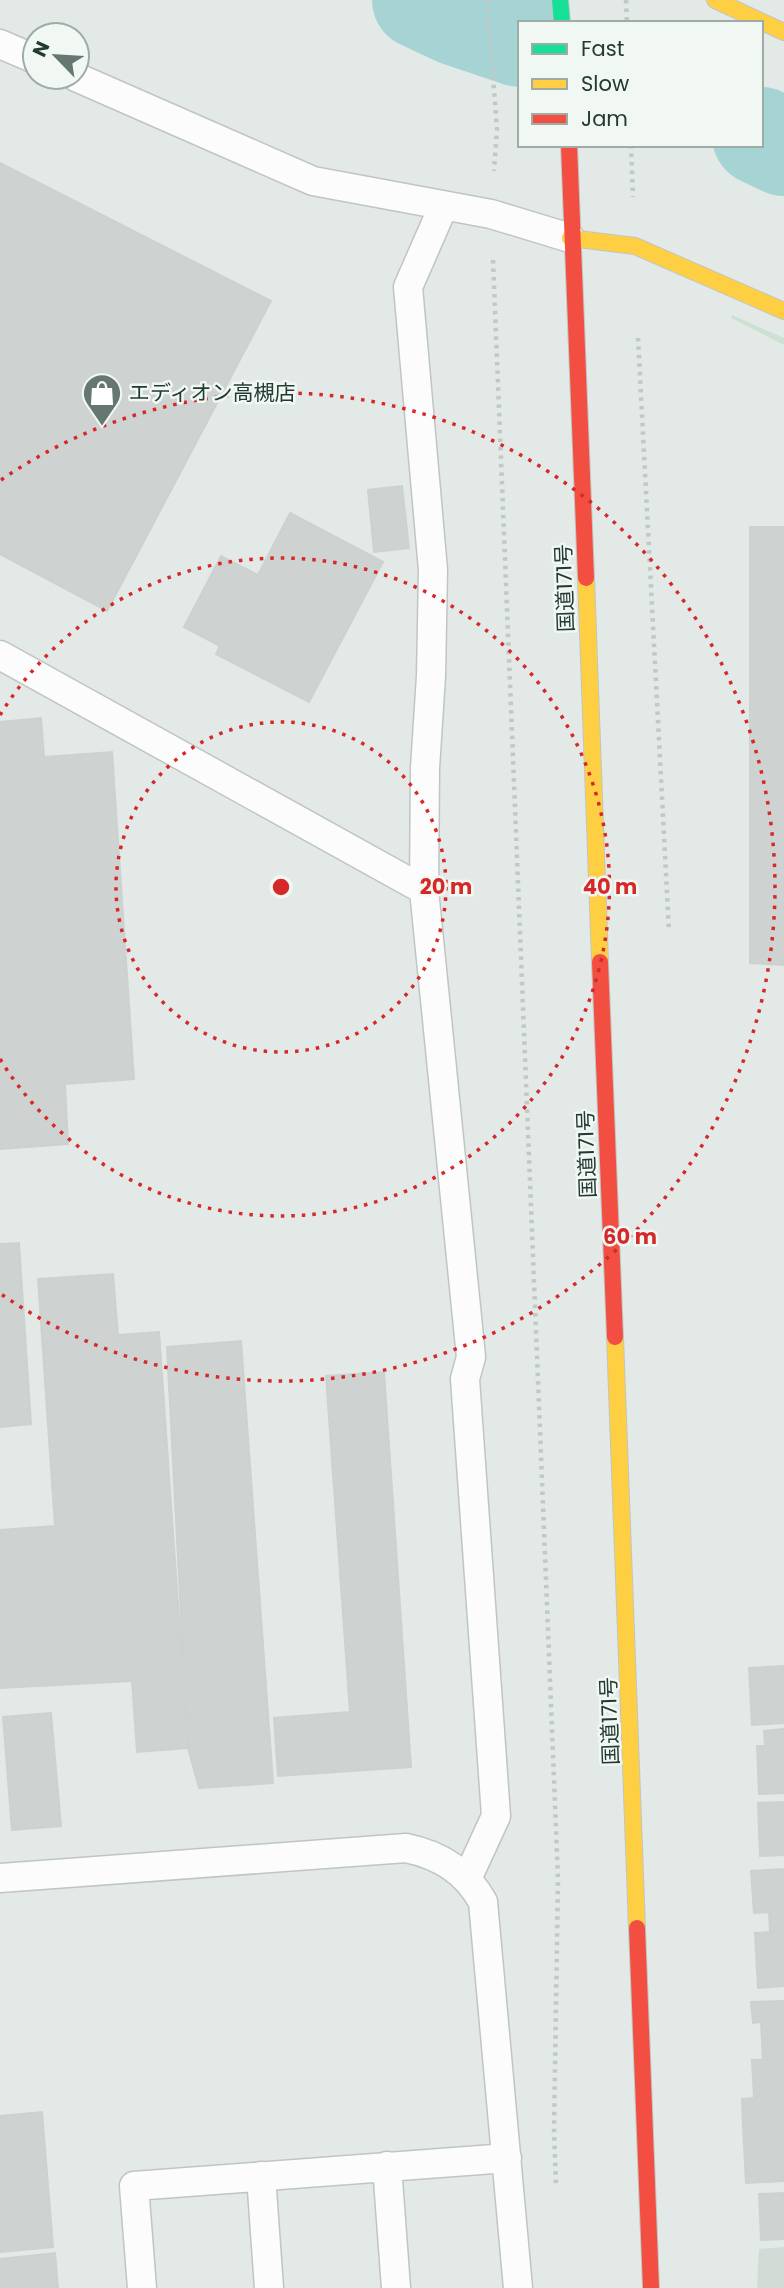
<svg xmlns="http://www.w3.org/2000/svg" width="784" height="2288" font-family="Poppins,'Noto Sans JP',sans-serif">
  <style>
    .built { fill: #d2dad5 }
    .green { fill: #cde1d2 }
    .lines { fill: none; stroke-linecap: round; stroke-linejoin: round }
    .river { stroke: #a6d3d4; stroke-width: 98 }
    .building { fill: #ced2d0; stroke: #ccd2cf; stroke-width: 2 }
    .lane-casing { stroke: #c0c5c3; stroke-width: 31 }
    .fast-casing { stroke: #c0c6c3; stroke-width: 18 }
    .slow-casing { stroke: #c0c6c3; stroke-width: 18 }
    .jam-casing { stroke: #c0c6c3; stroke-width: 18 }
    .path { stroke: #c0c9c4; stroke-width: 4.5; stroke-dasharray: 3.5 5; stroke-linecap: butt }
    .lane { stroke: #fbfcfb; stroke-width: 28 }
    .fast { stroke: #16e098; stroke-width: 16 }
    .slow { stroke: #ffcf43; stroke-width: 16 }
    .jam { stroke: #f24e42; stroke-width: 16 }
    .ring { fill: none; stroke: #d62828; stroke-width: 3.5; stroke-dasharray: 3.5 7 }
    .labels { text-anchor: middle; stroke-width: 5; stroke-linejoin: round; paint-order: stroke }
    .poi-label { font-size: 21px; fill: #233a32; stroke: #f1f8f4; text-anchor: start }
    .street-label { font-size: 21px; fill: #233a32; stroke: #f1f8f4 }
    .centre { fill: #d62828; stroke: #f1f8f4; stroke-width: 3.5 }
    .ring-label { font-size: 21px; text-anchor: middle; font-weight: bold; fill: #d62828; stroke: #f1f8f4; stroke-width: 5; stroke-linejoin: round; paint-order: stroke }
  </style>
  <rect width="100%" height="100%" fill="#e3e9e6"/>
  <path class="built" d="M784,2247V2288H757L759,2249Z"/>
  <path class="green" d="M732,315L784,338V345L731,318Z"/>
  <g class="lines">
    <path class="river" d="M421,0L455,16L520,38
      M761,136L784,147"/>
  </g>
  <path class="building" d="M0,163L271,301L107,611L0,554Z
    M402,486L409,548L374,552L368,490Z
    M290,513L383,562L309,702L216,654L220,646L184,627L221,556L258,575Z
    M750,527H784V965L750,963Z
    M41,718L44,757L112,752L134,1079L65,1084L68,1144L0,1149V722Z
    M19,1243L31,1424L0,1427V1244Z
    M113,1274L118,1335L159,1332L188,1748L137,1752L132,1681L0,1688V1530L55,1526L38,1279Z
    M241,1341L273,1783L199,1788L188,1748L167,1347Z
    M384,1372L411,1767L278,1776L274,1718L350,1712L326,1376Z
    M784,1666V1723L752,1725L749,1668Z
    M51,1713L61,1826L12,1830L3,1717Z
    M784,1729V1793L759,1794L757,1746H765L764,1731Z
    M784,1802V1855L760,1856L758,1803Z
    M784,1869V1932H770L769,1912L754,1913L751,1871Z
    M770,1932H784V1986L758,1988L755,1933Z
    M784,2001V2059L763,2060L761,2022L753,2023L751,2002Z
    M784,2059V2124L743,2126L742,2099L754,2098L752,2060Z
    M42,2112L53,2247L0,2252V2116Z
    M784,2124V2181L746,2183L743,2126Z
    M784,2193V2239L761,2240L759,2194Z
    M55,2253L58,2288H0V2259Z"/>
  <g class="lines">
    <g class="lane-casing">
      <path id="lane" d="M0,44L35,59
        M76,77L313,181L491,214L570,238
        M443,207L408,287L433,570L431,676L425,768L424,890L471,1357L465,1379L496,1816L467,1879
        M0,655L424,890
        M0,1878L406,1848C440,1855 466,1871 483,1902L518,2288
        M387,2166L396,2288
        M261,2176L269,2288
        M142,2288L134,2186L507,2158"/>
    </g>
    <g class="fast-casing">
      <path id="fast" d="M560,0L562,23"/>
    </g>
    <g class="slow-casing">
      <path id="slow" d="M715,0L784,32
        M570,238L635,246L784,311
        M586,578L600,962
        M615,1337L637,1928"/>
    </g>
    <g class="jam-casing">
      <path id="jam" d="M569,145L586,578
        M600,962L615,1337
        M637,1928L651,2288"/>
    </g>
    <path class="path" d="M487,0L497,129L494,171
      M626,0L627,23
      M631,145L633,197
      M493,260L558,1879L554,2130L556,2186
      M638,338L669,931"/>
    <use href="#lane" class="lane"/>
    <use href="#fast" class="fast"/>
    <use href="#slow" class="slow"/>
    <use href="#jam" class="jam"/>
  </g>
  <g class="ring">
    <circle cx="281" cy="887" r="165"/>
    <path d="M0 715A329 329 0 1 1 0 1059"/>
    <path d="M1 480A494 494 0 1 1 1 1294"/>
  </g>
  <defs>
    <g id="shop-pin" transform="scale(2.0125)"><path d="M0 17L-7.5 6A9.5 9.5 0 1 1 7.5 6Z" fill="#667771" stroke="#f1f8f4"/><path d="M-5-2.5h2.3a2.7 3.5 0 0 1 5.4 0H5L5.5 6h-11ZM-1.5-2.5h3a1.5 2.3 0 0 0-3 0Z" fill="#fff"/></g>
  </defs>
  <g fill-rule="evenodd">
    <use href="#shop-pin" x="102" y="393"/>
  </g>
  <g class="labels">
    <g class="poi-label">
      <text x="129" y="400">エディオン高槻店</text>
    </g>
    <g class="street-label">
      <text transform="translate(565 588) rotate(-92)" y="7">国道171号</text>
      <text transform="translate(587 1154) rotate(-92)" y="7">国道171号</text>
      <text transform="translate(610 1721) rotate(-92)" y="7">国道171号</text>
    </g>
  </g>
  <circle cx="281" cy="887" r="10" class="centre"/>
  <g class="ring-label">
    <text x="446" y="894">20 m</text>
    <text x="610" y="894">40 m</text>
    <text x="630" y="1244">60 m</text>
  </g>
  <rect x="518" y="21" width="245" height="126" fill="#f1f8f4" stroke="#9faca6" stroke-width="2"/>
  <rect x="532" y="44" width="35" height="10" fill="#16e098" stroke="#9faca6" stroke-width="2"/>
  <text x="581" y="56" font-size="21" fill="#233a32">Fast</text>
  <rect x="532" y="79" width="35" height="10" fill="#ffcf43" stroke="#9faca6" stroke-width="2"/>
  <text x="581" y="91" font-size="21" fill="#233a32">Slow</text>
  <rect x="532" y="114" width="35" height="10" fill="#f24e42" stroke="#9faca6" stroke-width="2"/>
  <text x="581" y="126" font-size="21" fill="#233a32">Jam</text>
  <g transform="translate(56 56) rotate(295)"><circle r="33" fill="#f1f8f4" stroke="#9faca6" stroke-width="2"/>
  <path d="M0-5L12 26L0 18L-12 26Z" fill="#667771"/>
  <text y="-10" font-size="19" font-weight="bold" text-anchor="middle" fill="#233a32">N</text>
  </g>
</svg>
